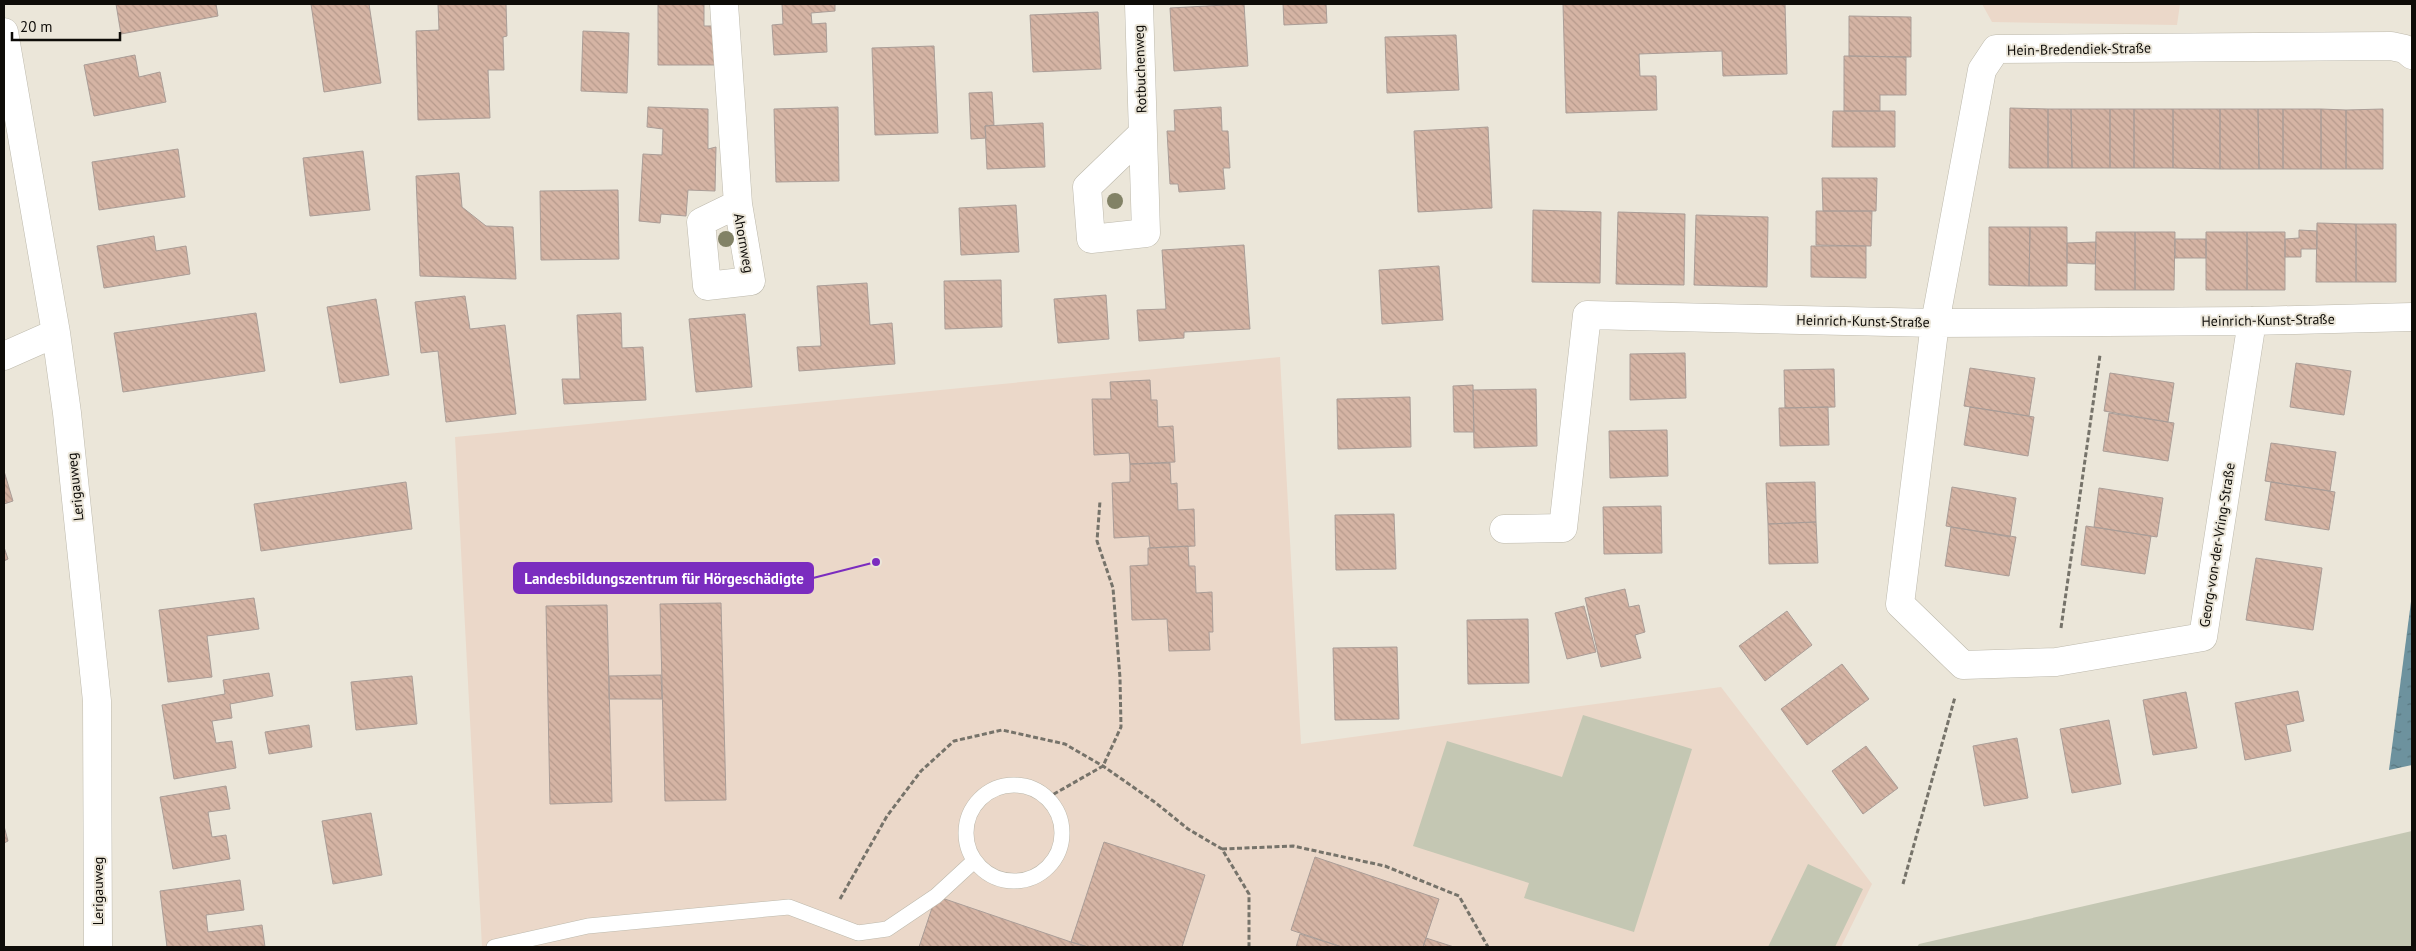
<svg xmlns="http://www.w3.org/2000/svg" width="2416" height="951" font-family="'PT Sans',sans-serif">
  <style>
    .education { fill: #ebd8c9 }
    .grass { fill: #c4c7b3 }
    .water { fill: url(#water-ripples) }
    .building { fill: url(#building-back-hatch); stroke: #aa9d97 }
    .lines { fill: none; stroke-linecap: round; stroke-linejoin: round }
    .lane-casing { stroke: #bdb9ac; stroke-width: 16 }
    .street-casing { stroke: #bdb9ac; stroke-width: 29 }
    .path { stroke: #76736a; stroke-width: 3; stroke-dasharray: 5 2.5; stroke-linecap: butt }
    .lane { stroke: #fff; stroke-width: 15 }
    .street { stroke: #fff; stroke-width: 28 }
    .tree { fill: #828266 }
    .labels { text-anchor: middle; stroke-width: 4; stroke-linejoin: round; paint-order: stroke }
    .street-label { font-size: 14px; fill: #0e0c08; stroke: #ebe6d9 }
    .leader { fill: none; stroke: #7b2cbf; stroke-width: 2 }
    .callout-dot { fill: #7b2cbf; stroke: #ebe6d9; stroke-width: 2 }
    .callout { fill: #7b2cbf; stroke: #7b2cbf; stroke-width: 2 }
    .callout-label { font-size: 15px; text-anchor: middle; font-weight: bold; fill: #fff }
  </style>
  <defs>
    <pattern id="water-ripples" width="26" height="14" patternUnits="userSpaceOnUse" patternTransform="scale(1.25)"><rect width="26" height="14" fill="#6d929e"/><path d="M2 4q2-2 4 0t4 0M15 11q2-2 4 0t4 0" fill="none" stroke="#58767f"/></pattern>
    <pattern id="building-back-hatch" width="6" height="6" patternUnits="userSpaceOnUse" patternTransform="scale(1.25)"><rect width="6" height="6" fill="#d5b4a4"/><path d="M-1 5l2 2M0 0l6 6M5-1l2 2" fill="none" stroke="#b69a8c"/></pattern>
  </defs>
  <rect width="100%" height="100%" fill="#ebe6d9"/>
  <path class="education" d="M1982,4H2180L2177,25L1992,22Z
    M1280,357L1301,744L1721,687L1872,884L1841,947H482L455,437Z"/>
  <path class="grass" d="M1583,715L1692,749L1634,932L1524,898L1529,883L1413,846L1447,741L1562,777Z
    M2412,831V947H1917L1919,944Z
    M1808,864L1863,889L1835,947H1768Z"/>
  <path class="water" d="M2412,594V765L2389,770Z"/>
  <path class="building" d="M116,4H216L218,16L121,34Z
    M311,4H369L381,83L324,92Z
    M438,4H506L507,36L503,37L504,70H488L490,118L418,120L416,31L439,30Z
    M658,4H704V26H716V65H658Z
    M782,4H835V11L811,13L812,24L826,23L827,52L774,55L772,25L783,24Z
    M1244,4L1248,66L1174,71L1170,8Z
    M1283,4H1326L1327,23L1284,25Z
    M1563,4H1785L1787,74L1723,76L1722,51L1639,54L1640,76H1656L1657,110L1566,113Z
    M1098,12L1101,69L1033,72L1030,15Z
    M1849,16L1911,17V57L1849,56Z
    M583,31L629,33L627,93L581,91Z
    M1456,35L1459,90L1387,93L1385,37Z
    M934,46L938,133L875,135L872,48Z
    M135,55L139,77L160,72L166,102L94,116L84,65Z
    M1844,56L1906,57V95H1880V111H1844Z
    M992,92L994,125L985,126L986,138L971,139L969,93Z
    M648,107L708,109V149L716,147L715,191L688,190L686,216L661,214L660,223L639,221L643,154L662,155L663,129L647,127Z
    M838,107L839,181L776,182L774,109Z
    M1221,107L1222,131H1228L1230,168H1223L1225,189L1179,192L1178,184H1170L1167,131H1175L1174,110Z
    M2010,108L2048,109V168H2009Z
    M2048,109H2071L2072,168H2048Z
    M2071,109H2110V168H2072Z
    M2110,109H2134V168H2110Z
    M2134,109H2173V168H2134Z
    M2173,109H2220V169L2173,168Z
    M2220,109H2258L2259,169H2220Z
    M2258,109H2283V169H2259Z
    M2283,109H2321V169H2283Z
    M2321,109L2346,110V169H2321Z
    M2383,109V169H2346V110Z
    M1833,111H1895V147H1832Z
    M1043,123L1045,167L987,169L985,126Z
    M1488,127L1492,208L1418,212L1414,131Z
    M178,149L185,197L99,210L92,162Z
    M363,151L370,210L310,216L303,158Z
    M459,173L462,207L486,226L513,227L516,279L420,276L416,176Z
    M1822,178H1877L1876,211H1823Z
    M618,190L619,259L541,260L540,191Z
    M1016,205L1019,252L961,255L959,208Z
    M1533,210L1601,212L1600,283L1532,282Z
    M1816,211H1872L1871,246L1816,245Z
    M1618,212L1685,214L1684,285L1616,284Z
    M1696,215L1768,217L1767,287L1694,285Z
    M2317,223L2356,224V282H2316Z
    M2356,224H2396V282H2356Z
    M1989,227H2030L2029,286L1989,285Z
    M2030,227H2067V286H2029Z
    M2299,230L2317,231V249H2301V257H2285V239L2299,238Z
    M2096,232H2135V290H2095Z
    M2135,232H2175L2174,290H2135Z
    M2206,232H2247V290H2206Z
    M2247,232H2285V290H2247Z
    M154,236L156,251L186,246L190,274L104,288L97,246Z
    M2175,239H2206V258H2175Z
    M2096,242L2095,264L2067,263V243Z
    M1244,245L1250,329L1184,332V338L1139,341L1137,310L1166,309L1162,250Z
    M1811,246H1866V278L1811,277Z
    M1439,266L1443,320L1382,324L1379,270Z
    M1001,280L1002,327L945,329L944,281Z
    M867,283L870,325L892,323L895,364L799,371L797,347L821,346L817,286Z
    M1106,295L1109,339L1058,343L1054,299Z
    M465,296L470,329L505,325L516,414L446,422L438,351L421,353L415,302Z
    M376,299L389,375L340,383L327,307Z
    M256,313L265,371L123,392L114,333Z
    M621,313L622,348L643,347L646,400L564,404L562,379H580L577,315Z
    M745,314L752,387L696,392L689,319Z
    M1685,353L1686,398L1630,400V354Z
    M2296,363L2351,371L2344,415L2290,407Z
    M1970,368L2035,378L2029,416L1964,406Z
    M1834,369L1835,407L1785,408L1784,370Z
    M2110,373L2174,383L2168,422L2104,411Z
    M1150,380L1151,400H1157L1158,427L1173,426L1175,462L1130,464L1129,453L1094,455L1092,399H1111L1110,382Z
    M1473,385L1474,432H1454L1453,386Z
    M1536,389L1537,446L1474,448L1473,390Z
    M1410,397L1411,447L1338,449L1337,399Z
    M1828,407L1829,445L1780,446L1779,408Z
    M1970,407L2034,417L2028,456L1964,445Z
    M2109,413L2174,423L2168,461L2103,451Z
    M1667,430L1668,476L1610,478L1609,431Z
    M2271,443L2336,452L2330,491L2265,481Z
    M1170,463L1171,484L1177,483L1178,510L1194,509L1195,546L1150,548L1149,536L1114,538L1112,483L1130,482V464Z
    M4,471L13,501L4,504Z
    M406,482L412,529L261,551L254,504Z
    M1815,482L1816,522L1768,524L1766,483Z
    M2271,482L2335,492L2329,530L2265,520Z
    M1952,487L2016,498L2010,537L1946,526Z
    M2099,488L2163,498L2157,537L2094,527Z
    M1661,506L1662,553L1604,554L1603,507Z
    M1394,514L1396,569L1336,570L1335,515Z
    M1816,522L1818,563L1769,564L1768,524Z
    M2086,526L2151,536L2145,574L2081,565Z
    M1951,527L2016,537L2009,576L1945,566Z
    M1188,546L1189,566H1195L1196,593L1212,592L1213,632H1209L1210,650L1169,651L1167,619L1132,620L1130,566L1148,565V548Z
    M4,547L8,559L4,561Z
    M2256,558L2322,568L2313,630L2246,620Z
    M1625,589L1629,607L1639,605L1645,632L1635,635L1641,658L1601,667L1585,598Z
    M254,598L259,629L207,636L212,677L168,682L159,610Z
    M721,603L726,800L665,801L660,604Z
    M607,605L612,802L550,804L546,606Z
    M1584,606L1596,652L1567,659L1555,613Z
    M1787,611L1812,645L1765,681L1739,646Z
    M1528,619L1529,683L1468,684L1467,620Z
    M1397,647L1399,719L1335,720L1333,648Z
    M1842,664L1869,699L1807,745L1781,709Z
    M269,673L273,696L230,704L232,718L212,721L216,743L232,741L236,768L174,779L162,705L225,694L223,680Z
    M661,675L662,699H609V676Z
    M412,676L417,724L356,730L351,682Z
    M2298,691L2304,721L2286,725L2291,751L2245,760L2235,703Z
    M2186,692L2197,748L2153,755L2143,700Z
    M2109,720L2121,784L2072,793L2060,729Z
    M309,725L312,747L269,754L265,732Z
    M2017,738L2028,798L1984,806L1973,746Z
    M1866,746L1898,788L1863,814L1832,771Z
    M226,786L230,809L208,812L212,837L226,835L230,859L173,869L160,797Z
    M371,813L382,875L333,884L322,821Z
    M4,826L8,841L4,843Z
    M1104,842L1205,875L1182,947H1088L1071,942Z
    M1315,857L1439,899L1423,947H1342L1291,930Z
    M240,880L244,910L206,915L208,932L262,925L265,947H167L160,891Z
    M936,896L1071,942L1088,947H919Z
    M1300,934L1342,947H1296Z
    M1426,938L1454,947H1423Z"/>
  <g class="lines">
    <g class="lane-casing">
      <path id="lane" d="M966 833a48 48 0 1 1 96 0a48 48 0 1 1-96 0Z
        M494,947L588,926L789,907L858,933L887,929L936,896L974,861"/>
    </g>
    <g class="street-casing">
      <path id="street" d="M724,4L738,204L751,281L707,286L701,222L738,204
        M1139,4L1146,233L1091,239L1087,187L1142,134
        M4,32L56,333L67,413L97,701L98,947
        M2252,321L2203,637L2056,662L1963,665L1900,604L1935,323L1982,70L1996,49L2391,46L2405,49L2412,55
        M4,356L56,333
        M1504,529L1563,528L1587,315L1935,323L2252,321L2412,317"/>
    </g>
    <path class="path" d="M2061,628L2100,355
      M1047,798L1103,766L1121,727L1120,678L1113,588L1097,541L1100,501
      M1222,849L1293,846L1385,866L1459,896L1488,947
      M1903,884L1955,697
      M840,899L887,816L921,771L954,741L1002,730L1065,744L1103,766L1156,803L1188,829L1222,849L1249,894V947"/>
    <use href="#lane" class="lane"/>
    <use href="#street" class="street"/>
  </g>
  <g class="tree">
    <circle cx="1115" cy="201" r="8"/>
    <circle cx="726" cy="239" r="8"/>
  </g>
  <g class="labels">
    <g class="street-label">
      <text transform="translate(2079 49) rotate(-1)" y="5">Hein-Bredendiek-Straße</text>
      <text transform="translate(1140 69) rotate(-92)" y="5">Rotbuchenweg</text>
      <text transform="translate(744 243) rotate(80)" y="5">Ahornweg</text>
      <text transform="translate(2268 320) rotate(-1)" y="5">Heinrich-Kunst-Straße</text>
      <text transform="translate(1863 321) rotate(1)" y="5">Heinrich-Kunst-Straße</text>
      <text transform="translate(75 487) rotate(-96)" y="5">Lerigauweg</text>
      <text transform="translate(2217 545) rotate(-81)" y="5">Georg-von-der-Vring-Straße</text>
      <text transform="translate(98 891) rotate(-90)" y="5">Lerigauweg</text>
    </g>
  </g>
  <path class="leader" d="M876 562L813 578"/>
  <circle class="callout-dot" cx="876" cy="562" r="5"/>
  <rect class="callout" x="514" y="563" width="299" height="30" rx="5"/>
  <g class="callout-label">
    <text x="664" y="584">Landesbildungszentrum für Hörgeschädigte</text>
  </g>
  <rect width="2416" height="951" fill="none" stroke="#0e0c08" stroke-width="10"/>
  <path d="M12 32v8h108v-8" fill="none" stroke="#0e0c08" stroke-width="2.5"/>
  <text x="20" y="32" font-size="15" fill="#0e0c08" stroke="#ebe6d9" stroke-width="4" paint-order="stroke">20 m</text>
</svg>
